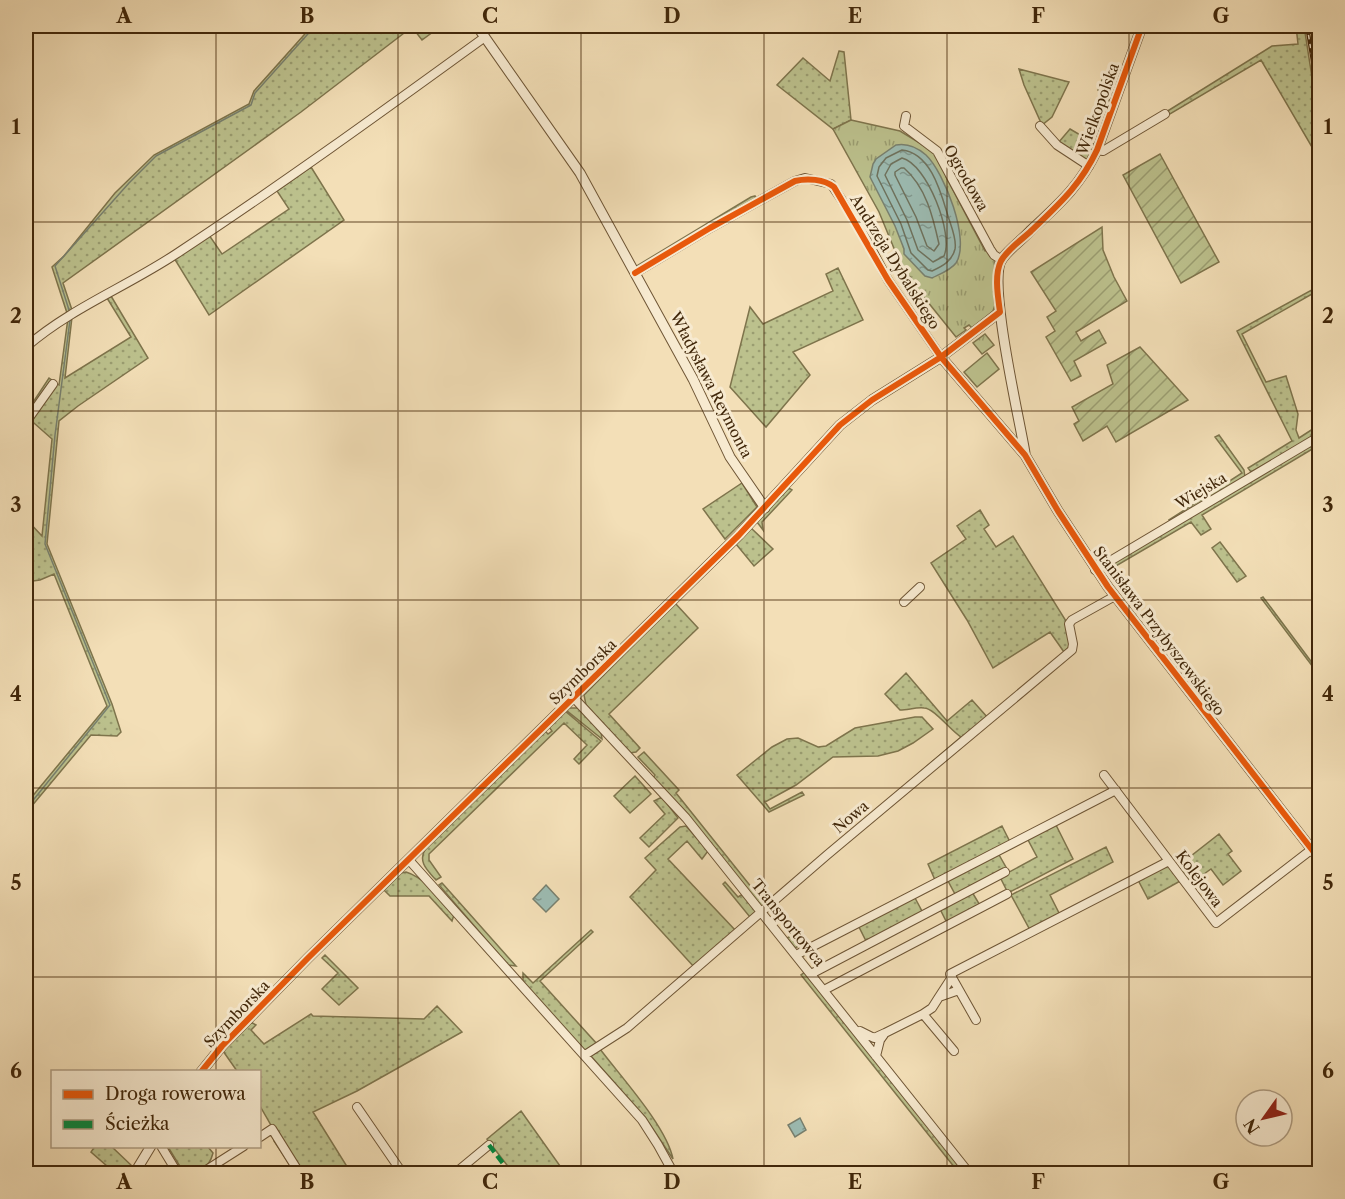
<svg xmlns="http://www.w3.org/2000/svg" width="1345" height="1199" font-family="'Libre Caslon Text',serif">
  <style>
    .grass { fill: url(#grass-dots); stroke: #7e744c; stroke-width: 1.5 }
    .park { fill: url(#park-tufts); stroke: #7e744c; stroke-width: 1.5 }
    .garden { fill: url(#garden-furrows); stroke: #7e744c; stroke-width: 1.5 }
    .pitch { fill: #bcc18d; stroke: #7e744c; stroke-width: 1.5 }
    .water { fill: url(#water-ripples); stroke: #78806f; stroke-width: 1.5 }
    .lines { fill: none; stroke-linecap: round; stroke-linejoin: round }
    .shore { stroke: #6e725e; stroke-width: 1.5 }
    .stream { stroke: #78806f; stroke-width: 1.5 }
    .minor-casing { stroke: #6e5535; stroke-width: 10 }
    .tertiary-casing { stroke: #6e5535; stroke-width: 11 }
    .minor { stroke: #f7ead0; stroke-width: 8 }
    .tertiary { stroke: #f7ead0; stroke-width: 9 }
    .rail-casing { stroke: #41270a; stroke-width: 4 }
    .rail { stroke: #f7ead0; stroke-width: 1.5; stroke-dasharray: 4.5; stroke-linecap: butt }
    .quiet { stroke: #00873e; stroke-width: 4.5; stroke-dasharray: 9 4.5; stroke-linecap: butt }
    .cycleway-casing { stroke: #f7ead0; stroke-width: 10 }
    .cycleway { stroke: #e8590c; stroke-width: 6 }
    .grid { fill: none; stroke: #41270a; stroke-width: 1.5; stroke-opacity: 0.55 }
    .labels { text-anchor: middle; stroke-width: 6; stroke-linejoin: round; paint-order: stroke }
    .street-label { font-size: 15px; fill: #41270a; stroke: #f7ead0 }
    .neatline { fill: none; stroke: #41270a; stroke-width: 2 }
    .grid-label { font-size: 20px; text-anchor: middle; font-weight: bold; fill: #41270a }
  </style>
  <defs>
    <pattern id="grass-dots" width="8" height="8" patternUnits="userSpaceOnUse" patternTransform="scale(1.5)"><rect width="8" height="8" fill="#bcc18d"/><path d="M2 2h.1M6 6h.1" fill="none" stroke="#9a9d71" stroke-width="1.8" stroke-linecap="round"/></pattern>
    <pattern id="park-tufts" width="24" height="20" patternUnits="userSpaceOnUse" patternTransform="scale(1.5)"><rect width="24" height="20" fill="#bcc18d"/><path d="M3 7l-1-3M5 7V3M7 7l1-3M15 17l-1-3M17 17v-4M19 17l1-3" fill="none" stroke="#9a9d71"/></pattern>
    <pattern id="garden-furrows" width="10" height="10" patternUnits="userSpaceOnUse" patternTransform="scale(1.5)"><rect width="10" height="10" fill="#bcc18d"/><path d="M-1 1l2-2M0 10L10 0M9 11l2-2" fill="none" stroke="#9a9d71"/></pattern>
    <pattern id="water-ripples" width="26" height="14" patternUnits="userSpaceOnUse" patternTransform="scale(1.5)"><rect width="26" height="14" fill="#9cbcb3"/><path d="M2 4q2-2 4 0t4 0M15 11q2-2 4 0t4 0" fill="none" stroke="#819990"/></pattern>
  </defs>
  <rect width="100%" height="100%" fill="#f3dfb7"/>
  <filter id="stains"><feTurbulence type="fractalNoise" baseFrequency=".00333" numOctaves="4"/><feColorMatrix values="0 0 0 0 .2 0 0 0 0 .09 0 0 0 0 .02 0 0 0 .5 -.17"/></filter>
  <radialGradient id="worn" r=".72"><stop offset=".6" stop-color="#630" stop-opacity="0"/><stop offset="1" stop-color="#630" stop-opacity=".3"/></radialGradient>
  <path class="grass" d="M312,26H441L422,40L412,27L301,112L63,283L72,310L67,313L52,267L64,256L115,193L154,155L249,104L254,91Z
    M1296,26H1304L1319,122V207L1312,147L1261,60L1170,114L1166,112L1272,46L1298,44Z
    M839,51L844,52L851,120L833,129L777,85L803,58L830,81Z
    M1119,67L1121,68L1100,128H1098L1111,95L1098,90L1102,80L1113,84Z
    M1019,69L1069,82L1052,117L1042,125L1024,85Z
    M1070,129L1092,142L1097,129L1100,130L1086,162L1058,143Z
    M311,167L344,220L209,315L174,258L209,235L222,254L289,209L277,191Z
    M755,196L756,199L639,268L635,267L751,197Z
    M838,268L863,320L793,352L810,375L766,427L730,387L750,307L763,324L833,291L826,274Z
    M1319,286V290L1242,334L1266,382L1286,376L1298,414L1296,430L1299,438L1319,425V434L1251,472L1248,468L1292,441L1237,331Z
    M111,296L148,358L78,406L59,421L47,544L112,704L121,732L117,736L91,735L26,813V804L107,706L54,574L40,580L26,582V519L42,536L52,439L26,416V413L49,378L59,385L68,318L72,317L65,378L131,337L107,298Z
    M1219,435L1244,470L1245,478L1171,522L1169,520L1242,473L1215,437Z
    M1319,439V445L1202,515L1211,529L1201,535L1191,522L1104,573L1102,569Z
    M742,483L757,507L725,539L703,509Z
    M789,488L792,490L762,522L763,530L757,522Z
    M980,510L989,525L984,529L996,547L1013,536L1066,621L1070,642L1069,647L1064,652L1050,632L993,668L967,620L931,563L966,539L957,526Z
    M751,528L773,549L754,566L736,544Z
    M1220,542L1246,576L1237,582L1212,548Z
    M1263,597L1319,672V675L1261,598Z
    M675,603L698,628L609,714L640,748L636,752L630,753L586,705L584,695Z
    M906,673L947,721L972,700L988,718L891,797L961,737C951,731 934,708 924,708C916,707 908,710 900,710L885,694Z
    M569,708H577L581,710L601,732L602,739L566,710Z
    M565,711L601,741L579,764L574,759L587,745L564,723L429,854V860L441,877L436,880C427,870 417,861 426,848L545,731L548,734L552,731L549,727Z
    M915,717H922L933,729L913,743L898,751L878,756L833,757L796,785L765,802L770,809L802,792L804,795L769,812L737,775L772,747L787,739L798,738L818,747L826,746L855,728Z
    M644,752L679,790L676,793L764,903L769,899L772,902L762,907L653,778L655,775L638,757Z
    M635,776L651,794L630,813L614,796Z
    M662,797L678,818L649,847L640,838L665,814L654,801Z
    M1055,823L1073,859L1008,893L1000,877L1037,857L1027,838Z
    M686,826L708,851L702,859L687,841L668,859L736,931L695,968L630,897L656,870L645,858L680,827Z
    M1002,826L1010,842L935,880L928,864Z
    M1219,834L1232,851L1228,854L1241,871L1223,885L1211,869L1190,884L1177,867Z
    M1106,847L1113,862L1050,895L1060,915L1030,930L1011,895Z
    M998,853L1007,869L956,896L947,879Z
    M1167,864L1182,880L1148,899L1138,880Z
    M406,872C426,878 441,900 454,915L452,921L429,896H390L384,890L401,873Z
    M725,882L738,897L743,894L757,912L749,919L750,917L723,884Z
    M442,883L443,884L516,966L508,965L439,885Z
    M972,892L981,907L948,925L940,909Z
    M914,896L923,913L867,943L858,925Z
    M591,930L593,932L540,981L597,1044L586,1052L523,982V973L533,983Z
    M798,932L806,942L795,948L787,938Z
    M325,955L358,988L339,1005L322,989L338,973L322,958Z
    M805,972L966,1173H959L801,975Z
    M437,1006L462,1032L357,1091L313,1112L351,1173H277L290,1165L274,1141L272,1127L260,1106V1072L237,1071L223,1051L251,1022L256,1025L251,1030L264,1044L311,1014L313,1016L424,1019Z
    M600,1049C621,1077 667,1127 673,1159L645,1117L590,1055Z
    M521,1111L565,1173H513L487,1139Z
    M95,1146L112,1147L131,1165L126,1173H115L91,1152Z
    M168,1147H208L213,1153C209,1169 199,1173 184,1173Z"/>
  <path class="park" d="M851,120L900,131L933,151L947,173L946,177L985,251L989,250L995,261V305L993,311L972,328L969,325L964,328L966,330L956,337L919,291L898,258L879,212L833,129Z
    M985,334L994,345L982,354L973,343Z"/>
  <path class="garden" d="M1160,154L1219,262L1181,283L1123,175Z
    M1102,227L1103,250L1114,277L1127,301L1076,332L1081,341L1099,330L1106,343L1074,361L1081,376L1071,381L1046,337L1055,331L1047,317L1056,311L1031,272Z
    M1140,347L1188,400L1116,442L1107,426L1083,441L1074,424L1079,421L1072,407L1113,384L1107,365Z"/>
  <path class="pitch" d="M987,353L999,369L977,387L964,372Z"/>
  <path class="water" d="M896,145C907,143 918,148 926,155C944,172 971,240 956,263C951,270 940,274 932,278L925,276L904,254V249L895,226L870,177L873,164L876,159Z
    M546,885L559,899L546,912L533,899Z
    M800,1118L806,1130L795,1137L788,1125Z"/>
  <g class="lines">
    <path class="shore" d="M902,150C931,153 941,193 948,216C951,226 957,239 955,249C952,261 943,266 932,271L928,270L911,253L901,224L877,176L879,167L886,158Z
      M902,158C927,164 954,234 944,256L933,262L918,250L907,220L885,175L891,164Z
      M901,168H904C926,187 933,217 939,244L934,251L927,246L916,217L895,175V172Z"/>
    <path class="stream" d="M69,310L55,266L129,183L156,156L251,105L255,93L315,26
      M26,809L110,705L45,544L55,435L70,320"/>
    <g class="minor-casing">
      <path id="minor" d="M906,116L904,126L937,151L990,249L994,255L1002,260
        M1040,126L1057,145L1089,166
        M1097,150L1103,151L1165,114
        M635,273L710,228L795,181L805,178L831,184L858,224L888,280L941,357
        M26,347C71,308 126,287 176,254C281,185 383,111 485,37
        M26,422L53,384
        M1095,570L1320,436
        M904,602L920,587
        M574,698L686,818L970,1174
        M1104,775L1216,923L1320,843
        M409,860L642,1120L658,1145L674,1174
        M796,955L1116,790
        M811,974L1005,872
        M952,977L939,997L959,990
        M824,990L1007,894
        M939,997L932,1008L923,1014L954,1051
        M976,1020L950,974L1169,861
        M860,1031L874,1038L885,1033L880,1040L876,1056
        M885,1033L923,1014
        M585,1055L627,1028L827,855L1072,650L1073,644L1069,624L1072,620L1115,596
        M357,1107L403,1174
        M260,1137L272,1129L300,1174
        M161,1146L178,1174
        M200,1174L244,1146
        M454,1174L489,1145"/>
    </g>
    <g class="tertiary-casing">
      <path id="tertiary" d="M477,26L580,173L693,379L730,457L765,508
        M941,357L1025,455L1058,511L1108,587L1320,860
        M1025,453C1020,421 987,281 1002,259C1010,248 1022,240 1031,230C1059,204 1080,186 1097,150L1142,26
        M201,1072L222,1046L308,958L739,535L840,425L872,400L941,357L1000,312
        M134,1174L151,1146"/>
    </g>
    <use href="#minor" class="minor"/>
    <use href="#tertiary" class="tertiary"/>
    <g class="rail-casing">
      <path id="rail" d="M1307,26L1320,105"/>
    </g>
    <use href="#rail" class="rail"/>
    <path class="quiet" d="M489,1145L511,1174"/>
    <g class="cycleway-casing">
      <path id="cycleway" d="M635,273L710,228L795,181C807,178 824,179 834,187L888,280L941,357L1025,455L1058,511L1108,587L1320,860
        M201,1072L222,1046L308,958L739,535L840,425L872,400L941,357L1000,312C998,297 994,275 1001,261C1007,250 1021,240 1030,232C1059,204 1080,186 1097,150L1142,26"/>
    </g>
    <use href="#cycleway" class="cycleway"/>
  </g>
  <path class="grid" d="M216,26V1072M398,26V1174M581,26V1174M764,26V1174M947,26V1174M1129,26V1174M26,222H1320M26,411H1320M26,600H1320M26,788H1320M26,977H1320M216,1146V1174"/>
  <g class="labels">
    <g class="street-label">
      <text transform="translate(1098 109) rotate(-70)" y="5">Wielkopolska</text>
      <text transform="translate(966 178) rotate(60)" y="5">Ogrodowa</text>
      <text transform="translate(895 262) rotate(58)" y="5">Andrzeja Dybalskiego</text>
      <text transform="translate(711 385) rotate(63)" y="5">Władysława Reymonta</text>
      <text transform="translate(1201 491) rotate(-31)" y="5">Wiejska</text>
      <text transform="translate(1159 631) rotate(53)" y="5">Stanisława Przybyszewskiego</text>
      <text transform="translate(583 672) rotate(-44)" y="5">Szymborska</text>
      <text transform="translate(851 817) rotate(-40)" y="5">Nowa</text>
      <text transform="translate(1199 879) rotate(53)" y="5">Kolejowa</text>
      <text transform="translate(788 923) rotate(51)" y="5">Transportowca</text>
      <text transform="translate(237 1014) rotate(-46)" y="5">Szymborska</text>
    </g>
  </g>
  <rect width="1345" height="1199" fill="none" stroke="#f3dfb7" stroke-width="66"/>
  <rect x="51" y="1070" width="210" height="78" fill="#f7ead0" stroke="#ae9c81" stroke-width="1.5"/>
  <rect x="63" y="1090" width="30" height="9" fill="#e8590c" stroke="#ae9c81" stroke-width="1.5"/>
  <text x="105" y="1100" font-size="18" fill="#41270a">Droga rowerowa</text>
  <rect x="63" y="1120" width="30" height="9" fill="#00873e" stroke="#ae9c81" stroke-width="1.5"/>
  <text x="105" y="1130" font-size="18" fill="#41270a">Ścieżka</text>
  <g transform="translate(1264 1118) rotate(236)"><circle r="28" fill="#f7ead0" stroke="#ae9c81" stroke-width="1.5"/>
  <path d="M0-4.5L10 22L0 15L-10 22Z" fill="#8f2418"/>
  <text y="-9" font-size="16" font-weight="bold" text-anchor="middle" fill="#41270a">N</text>
  </g>
  <rect x="33" y="33" width="1279" height="1133" class="neatline"/>
  <g class="grid-label">
    <text x="124" y="23">A</text>
    <text x="307" y="23">B</text>
    <text x="490" y="23">C</text>
    <text x="672" y="23">D</text>
    <text x="855" y="23">E</text>
    <text x="1038" y="23">F</text>
    <text x="1221" y="23">G</text>
    <text x="16" y="134">1</text>
    <text x="1328" y="134">1</text>
    <text x="16" y="323">2</text>
    <text x="1328" y="323">2</text>
    <text x="16" y="512">3</text>
    <text x="1328" y="512">3</text>
    <text x="16" y="701">4</text>
    <text x="1328" y="701">4</text>
    <text x="16" y="890">5</text>
    <text x="1328" y="890">5</text>
    <text x="16" y="1078">6</text>
    <text x="1328" y="1078">6</text>
    <text x="124" y="1189">A</text>
    <text x="307" y="1189">B</text>
    <text x="490" y="1189">C</text>
    <text x="672" y="1189">D</text>
    <text x="855" y="1189">E</text>
    <text x="1038" y="1189">F</text>
    <text x="1221" y="1189">G</text>
  </g>
  <rect width="100%" height="100%" filter="url(#stains)"/>
  <rect width="100%" height="100%" fill="url(#worn)"/>
</svg>
